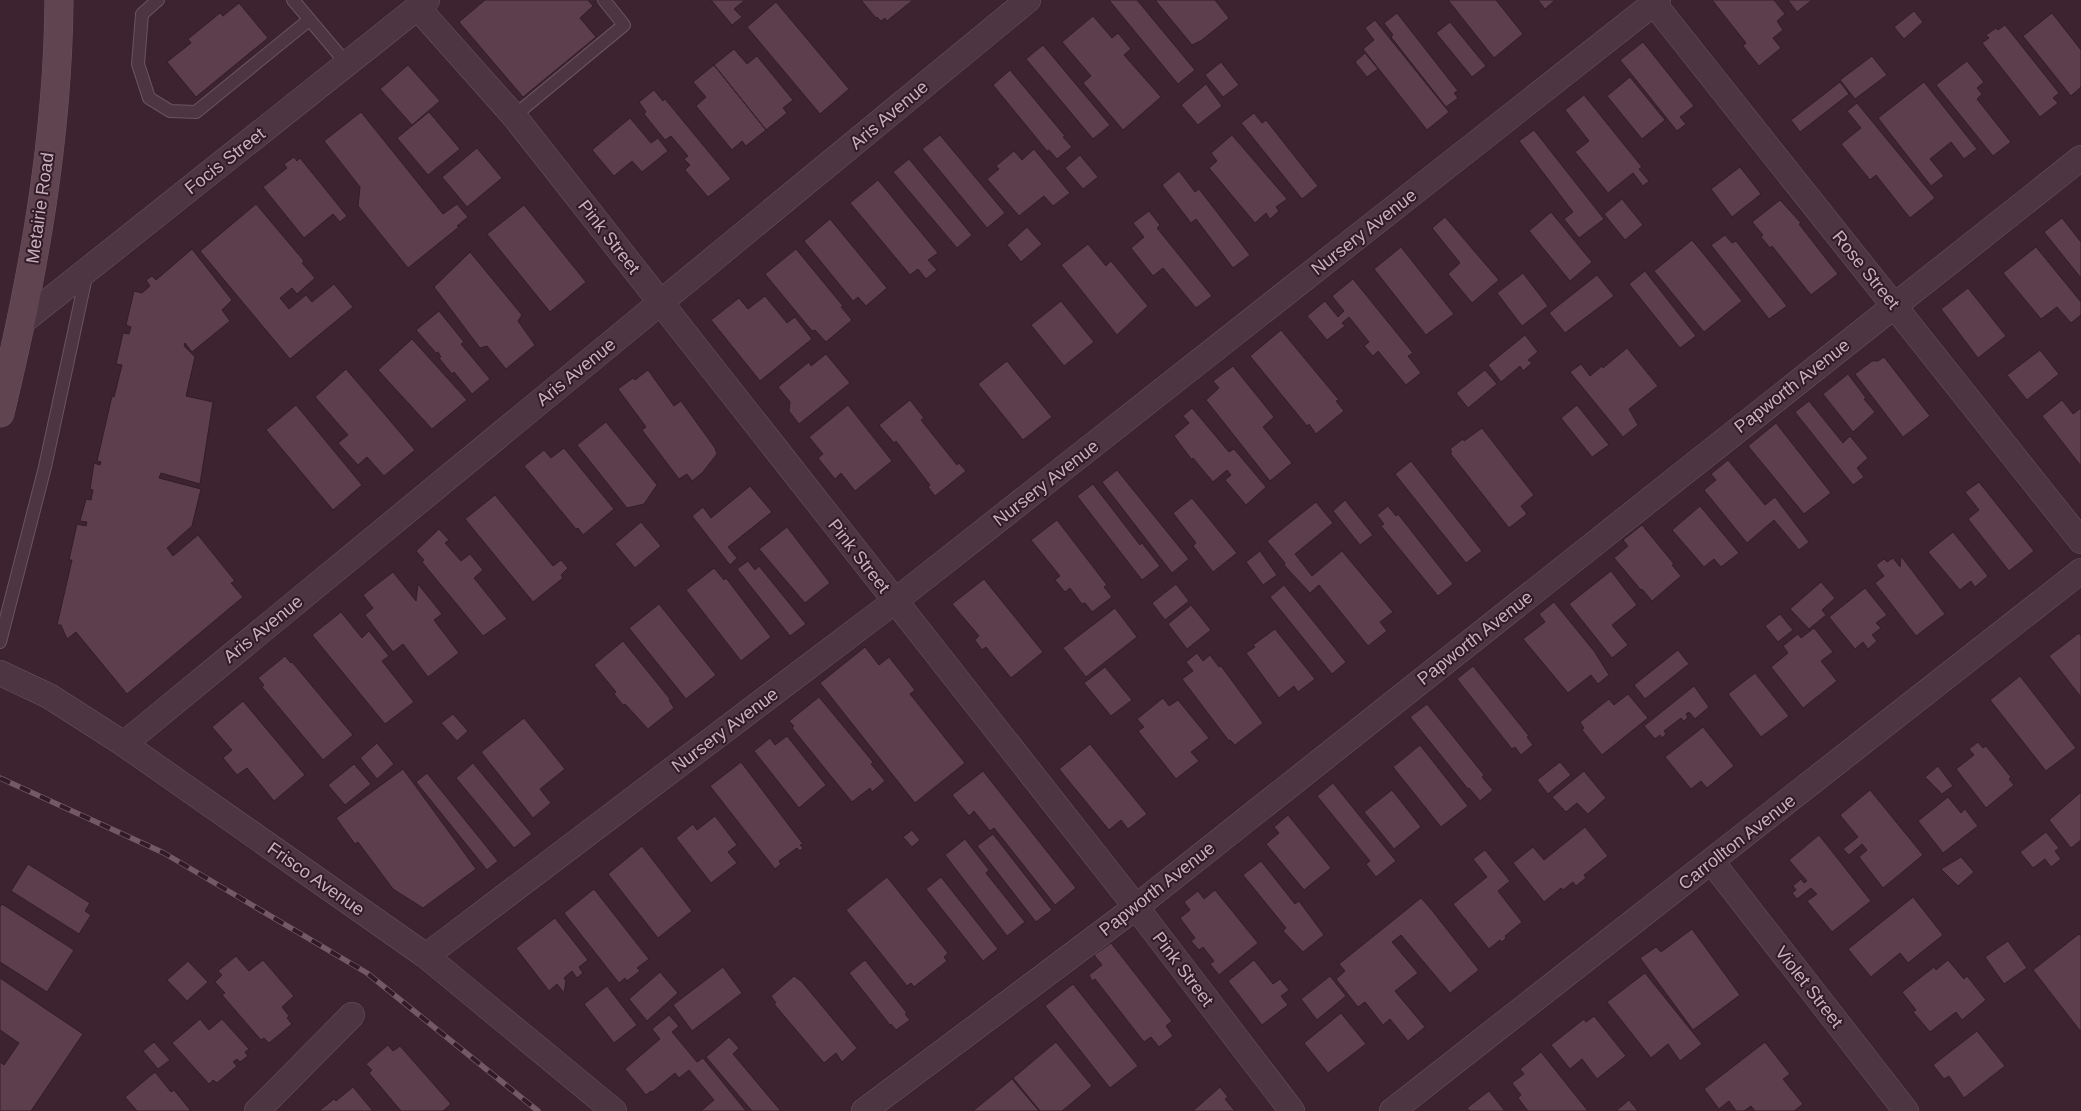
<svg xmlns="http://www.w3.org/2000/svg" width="2081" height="1111" font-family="Helvetica,sans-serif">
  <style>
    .building { fill: #5d3e4d; stroke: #341d28 }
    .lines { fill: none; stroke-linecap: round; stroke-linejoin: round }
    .lane-casing { stroke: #6b545f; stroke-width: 14 }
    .street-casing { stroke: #6b545f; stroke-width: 26 }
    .secondary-casing { stroke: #6b545f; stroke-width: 29 }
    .lane { stroke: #4d3641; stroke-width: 12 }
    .street { stroke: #4d3641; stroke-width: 25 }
    .secondary { stroke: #604450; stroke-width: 28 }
    .rail-casing { stroke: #745865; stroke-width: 5.5 }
    .rail { stroke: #321b26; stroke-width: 4; stroke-dasharray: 11; stroke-linecap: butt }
    .labels { text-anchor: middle; stroke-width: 4; stroke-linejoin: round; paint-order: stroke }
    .street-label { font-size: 18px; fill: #c8b1bc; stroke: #321b26 }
  </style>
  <rect width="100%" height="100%" fill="#3d222f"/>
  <path class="building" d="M485,0H588L593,6L580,18L596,37L523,97L459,22Z
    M711,0H745L734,9L742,17L732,25Z
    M861,0H913L887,21L885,18L881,21L877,17L876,18Z
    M1109,0H1137L1195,70L1178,84Z
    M1155,0H1215L1229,18L1202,40L1192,45Z
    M1448,0H1496L1523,34L1494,58Z
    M1538,0H1555L1545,9Z
    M1712,0H1774L1785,14L1777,21L1783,30L1773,38L1781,48L1759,66L1743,46L1746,43Z
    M1788,0H1812L1797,12Z
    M776,2L849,89L820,114L747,27Z
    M239,3L268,38L196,97L167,62L191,43L188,39L220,13L223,16Z
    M1914,11L1923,22L1904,39L1894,27Z
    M1397,13L1458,91L1454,93L1458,98L1446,107L1391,37L1393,35L1384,23Z
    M2052,13L2081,50V87L2071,96L2023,36Z
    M1093,16L1112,38L1118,33L1131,49L1124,55L1161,97L1123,130L1083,83L1091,76L1062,42Z
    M1375,20L1449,112L1427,130L1363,49L1374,40L1365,28Z
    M1450,22L1486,66L1472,77L1436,33Z
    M2005,25L2059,93L2053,98L2058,103L2040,117L1982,43L1989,38L1986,35L1996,28L1998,30Z
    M1643,42L1694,106L1680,117L1686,124L1677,131L1620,60Z
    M1043,45L1110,125L1093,139L1026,59Z
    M734,49L747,64L757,56L793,100L783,108L787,113L766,130L714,65Z
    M1365,53L1378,69L1367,77L1355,62Z
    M1872,56L1887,75L1855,99L1840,80Z
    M1967,61L1984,82L1977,88L1982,94L1977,99L2011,142L1993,156L1936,85Z
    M1221,62L1239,85L1223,97L1205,75Z
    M408,65L440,101L412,125L380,89Z
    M714,65L766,130L746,146L742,141L732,150L696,106L706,97L693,82Z
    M1010,70L1065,136L1063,137L1072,147L1057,159L1049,150L1047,151L993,85Z
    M1630,77L1665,120L1642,139L1607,96Z
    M1840,82L1849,94L1800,132L1791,120Z
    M1924,82L1977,149L1964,159L1951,142L1930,159L1944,176L1931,186L1878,118Z
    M1206,84L1222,106L1198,125L1181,105Z
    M654,90L663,101L665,99L731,179L708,197L685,170L690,165L684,159L688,156L671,136L665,140L644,114L646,112L639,102Z
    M1584,95L1642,167L1639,169L1649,181L1643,186L1633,173L1608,193L1575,152L1589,141L1565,110Z
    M1857,103L1935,198L1910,218L1876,175L1870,180L1841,144L1861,128L1847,111Z
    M361,112L443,214L457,204L468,217L457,226L459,227L408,268L358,206L360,187L324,141Z
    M429,112L460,149L428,175L397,138Z
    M1254,113L1262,123L1266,120L1318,186L1302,199L1241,123Z
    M630,118L651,143L658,138L668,151L642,172L632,161L614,176L592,150Z
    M1534,130L1604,219L1579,238L1564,219L1573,212L1519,141Z
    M940,135L1005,213L987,228L922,149Z
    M1232,135L1287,199L1276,207L1279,211L1270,219L1266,213L1255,223L1209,168L1217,161L1211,153Z
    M477,148L502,178L467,207L442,177Z
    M1034,149L1070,193L1053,206L1044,196L1019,216L987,179L999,169L996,166L1014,151L1022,160Z
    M1080,155L1098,177L1083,189L1065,168Z
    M294,157L297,161L300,158L347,216L340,222L333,214L304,238L263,187L287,168L284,164Z
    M909,159L972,235L957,248L893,172Z
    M1740,167L1761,194L1732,217L1711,189Z
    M1179,171L1195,192L1199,189L1250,255L1233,268L1196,219L1191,223L1162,185Z
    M878,180L938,253L928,260L937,270L926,279L918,269L910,275L850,203Z
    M1622,199L1643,225L1625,240L1604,214Z
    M1780,200L1801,223L1799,224L1838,274L1811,295L1772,246L1770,248L1761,237L1763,235L1752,222Z
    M256,204L304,261L302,263L315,278L297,294L292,288L280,298L289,309L306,295L312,302L334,284L353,307L290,359L200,251Z
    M524,205L586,282L550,312L487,234Z
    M1149,211L1160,225L1157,228L1212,296L1196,308L1163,268L1153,276L1131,248L1144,237L1133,223Z
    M1551,212L1592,262L1570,281L1529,231Z
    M1445,217L1499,280L1472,303L1448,274L1460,263L1432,228Z
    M2062,218L2081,242V278L2044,232Z
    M830,219L887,288L866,306L858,297L853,301L804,241Z
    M1027,227L1042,244L1021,262L1007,245Z
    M1725,235L1732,243L1736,241L1787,306L1769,319L1711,245Z
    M1692,240L1742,301L1704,332L1654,271Z
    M1088,244L1106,266L1111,261L1148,306L1117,335L1061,265Z
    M1401,247L1454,314L1426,335L1374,269Z
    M2036,247L2081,302V315L2071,323L2057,307L2041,319L2003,273Z
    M192,249L232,300L222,310L230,321L192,352L185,343L184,346L195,357L186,396L213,402L200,484L161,473L159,478L201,489L192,526L167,548L173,556L198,535L235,581L231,583L243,597L127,694L76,632L67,639L61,625H57L72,560H69L77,524L86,526L87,522L80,521L86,499L91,500L93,490L90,489L94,463L100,465L101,462L97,461L112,396L114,397L122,365L116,364L123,333L129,334L131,327L126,325L134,291L142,293L150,286L146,280L152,276L156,280Z
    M796,249L843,306L841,307L852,320L826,342L815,330L812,331L765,274Z
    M470,252L522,315L518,321L535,345L506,369L487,346L480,348L434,287Z
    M1645,271L1696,336L1680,348L1629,284Z
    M1523,273L1548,306L1522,326L1497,293Z
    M1597,275L1614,296L1565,333L1549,313Z
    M1353,279L1413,353L1408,356L1421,373L1406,385L1378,351L1373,356L1364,346L1369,342L1349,317L1342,323L1345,326L1327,340L1307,316L1325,301L1338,317L1344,311L1332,296Z
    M1968,288L2006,336L1978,358L1941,309Z
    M765,296L787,323L795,317L812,339L760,381L711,320L739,298L748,309Z
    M1061,301L1094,342L1064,366L1031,325Z
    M439,311L464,342L461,344L490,379L472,394L454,372L452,374L439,358L441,357L438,352L436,353L416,330Z
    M1281,330L1339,400L1336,401L1344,411L1316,434L1309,424L1307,426L1250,356Z
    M1525,335L1538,352L1528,360L1532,363L1523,371L1520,366L1501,382L1488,365Z
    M412,339L467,400L432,429L378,370Z
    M1627,348L1658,386L1629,409L1638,425L1623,437L1570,372L1581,364L1590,376L1602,366L1603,368Z
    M2040,350L2059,374L2027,400L2007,375Z
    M826,354L850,383L799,424L789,411L790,402L778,387L809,362L811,366Z
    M1884,357L1930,416L1903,437L1855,374L1872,361H1878Z
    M1007,361L1052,417L1023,440L978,384Z
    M1233,366L1274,417L1263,427L1292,463L1270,481L1206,400L1219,388L1213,381Z
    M346,369L415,450L384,476L367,457L358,465L338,443L348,435L315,397Z
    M648,370L674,406L681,401L715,448L717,454L702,473L692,481L687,474L679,479L642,430L646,427L618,389L633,378L635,380Z
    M1485,370L1497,384L1468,408L1456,393Z
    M1848,374L1866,398L1864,399L1875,412L1853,432L1823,394Z
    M910,400L924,418L921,420L957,465L959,463L966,471L935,496L928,487L930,485L896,441L894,443L879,425Z
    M2062,400L2073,414L2081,408V466L2042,416Z
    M1809,401L1843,443L1850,436L1868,458L1857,468L1864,477L1853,485L1795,412Z
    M296,405L362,485L333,510L266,430Z
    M848,405L892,461L855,491L841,473L835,479L818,458L823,454L809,437Z
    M1577,405L1609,445L1592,457L1561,418Z
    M1192,408L1229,452L1234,449L1266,487L1246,505L1225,480L1231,475L1227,470L1213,482L1193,458L1192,460L1174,436L1189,423L1183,416Z
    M606,422L657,485L644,504L627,508L577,445Z
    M1776,423L1831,493L1804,514L1748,446Z
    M1482,428L1534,495L1521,506L1527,514L1509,528L1450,453L1452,452L1450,449L1463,439L1464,441Z
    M564,448L614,509L583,535L578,528L576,529L524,466L544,450L551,458Z
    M1728,460L1765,505L1775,497L1809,542L1799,550L1774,520L1747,543L1704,490L1716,480L1711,474Z
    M1411,461L1482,551L1466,563L1395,474Z
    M1117,470L1189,559L1172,573L1102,482Z
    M1979,482L2034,551L2009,571L1968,519L1979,510L1965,492Z
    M1093,484L1140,545L1142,543L1160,566L1142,580L1077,496Z
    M750,486L772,512L728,547L737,558L730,565L692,516L703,507L711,518Z
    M495,495L553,566L561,560L568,568L561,575L563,578L533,602L465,519Z
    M1192,498L1237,553L1213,572L1193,546L1196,543L1173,513Z
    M1345,500L1373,535L1360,545L1333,511Z
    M1316,502L1333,523L1295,554L1312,576L1342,551L1393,612L1380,622L1387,631L1368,646L1319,585L1310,593L1284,565L1285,563L1267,541Z
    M1388,506L1396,516L1398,514L1453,584L1438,596L1381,526L1384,524L1377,515Z
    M1700,506L1739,553L1721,567L1714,559L1704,567L1672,530Z
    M1057,520L1107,585L1104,587L1112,597L1092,612L1085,603L1082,604L1070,588L1065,592L1055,580L1060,576L1031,540Z
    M641,522L661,546L635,568L615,544Z
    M1642,525L1674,564L1672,565L1681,576L1652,601L1642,589L1641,590L1614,558L1628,546L1623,540Z
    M787,527L830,583L805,603L759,549Z
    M439,529L449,540L445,543L461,561L470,554L483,570L474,578L507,619L483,636L422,562L424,560L416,551Z
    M1953,532L1988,576L1975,587L1971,581L1960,590L1928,552Z
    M1260,551L1277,575L1263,585L1246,562Z
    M1901,556L1945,614L1916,636L1875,583L1884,576L1876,565L1884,559L1887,562L1893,558L1900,567Z
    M748,561L755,570L759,566L806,624L790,636L737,569Z
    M714,568L724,580L726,578L771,637L741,661L686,590Z
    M1611,571L1637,605L1612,625L1628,645L1612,658L1569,604Z
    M393,572L416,601L418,584L442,614L434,620L459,653L428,677L403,644L393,652L365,615L373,608L363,595Z
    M984,579L1043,652L1011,678L986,647L982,650L975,640L979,636L952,604Z
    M1821,582L1835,598L1822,610L1826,615L1809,629L1790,609Z
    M1176,584L1189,601L1165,620L1152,603Z
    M1284,585L1346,662L1332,674L1270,597Z
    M1865,588L1887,615L1876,623L1881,628L1872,635L1877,641L1868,649L1863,642L1855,649L1829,617Z
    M1554,602L1594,651L1609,675L1598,684L1591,675L1568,693L1523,639L1545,622L1539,614Z
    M659,604L716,675L686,699L629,628Z
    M1191,605L1211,630L1187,649L1168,624Z
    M1115,608L1137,637L1086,677L1063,648Z
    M341,612L362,638L369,631L389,656L382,661L414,702L385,724L312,635Z
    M1780,614L1793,630L1778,642L1765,626Z
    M1814,628L1833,652L1821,661L1837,681L1803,708L1771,667L1788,653L1783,646L1798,634L1801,638Z
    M1275,629L1315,679L1298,692L1294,686L1279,698L1246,653L1255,647L1253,645Z
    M2079,633L2081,636V697L2049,656Z
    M623,641L670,699L669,700L674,708L648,729L625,704L623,705L614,694L616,692L594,665Z
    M865,647L879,665L889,657L915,690L910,694L965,763L915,803L820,683Z
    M1678,650L1689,664L1645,699L1634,685Z
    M1197,653L1203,661L1210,655L1219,667L1221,666L1263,723L1235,745L1230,740L1229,741L1182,679L1193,671L1186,662Z
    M285,656L291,663L292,662L353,735L323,760L262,687L264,685L258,678Z
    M1473,666L1529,736L1527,737L1533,745L1521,755L1515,747L1512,749L1457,679Z
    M1105,667L1132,700L1111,716L1084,683Z
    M1755,673L1789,716L1761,737L1728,694Z
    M2020,676L2076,748L2046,771L1990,700Z
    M1694,686L1709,707L1695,719L1689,712L1686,714L1688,717L1684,721L1681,718L1664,731L1666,734L1662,738L1660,735L1655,739L1644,726Z
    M1628,694L1648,718L1602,755L1582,730L1584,728L1580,722L1609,699L1614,705Z
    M819,697L873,762L871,764L885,781L872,792L870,788L852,802L792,728L794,726L789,721Z
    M1163,698L1169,706L1178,700L1209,738L1191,752L1199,761L1176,779L1138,731L1144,727L1137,719Z
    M243,701L305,775L274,801L247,768L237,775L223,758L232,750L212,727Z
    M1427,704L1484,775L1482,777L1493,790L1480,801L1469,788L1468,789L1410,717Z
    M453,714L468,731L457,741L441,723Z
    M524,718L565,769L540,789L551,803L533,818L481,752Z
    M1703,727L1734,766L1707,788L1701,781L1691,789L1665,757Z
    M787,736L826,785L799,808L754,751L770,738L775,745Z
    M1978,742L1983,748L1986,746L2011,777L2009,779L2014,785L1986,808L1956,769L1974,755L1969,749Z
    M377,743L394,764L377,779L360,758Z
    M1090,744L1147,814L1128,829L1121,820L1109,830L1059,769Z
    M1420,745L1468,806L1441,827L1393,767Z
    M741,762L803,844L800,845L803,848L800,851L797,848L779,861L781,864L775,869L710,786Z
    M1560,762L1571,775L1548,794L1537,780Z
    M473,763L532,834L514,848L456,778Z
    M354,764L371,784L345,805L328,785Z
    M1938,766L1953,786L1942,794L1925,777Z
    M403,769L476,869L423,908L393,889L358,842L355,844L336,818Z
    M983,771L1076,888L1055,905L994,828L990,831L974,811L969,816L952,795Z
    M1584,771L1606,798L1588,814L1577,803L1566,812L1552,797Z
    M427,773L498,861L487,870L416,782Z
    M1333,783L1396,861L1376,877L1366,864L1370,861L1317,796Z
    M1392,790L1421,827L1394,849L1364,812Z
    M1870,790L1923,855L1883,888L1859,857L1867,850L1862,844L1849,855L1843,849L1858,837L1840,815Z
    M2081,792V840L2071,848L2049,820Z
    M1948,797L1961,813L1965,809L1978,826L1943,853L1918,821Z
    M1288,815L1331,868L1304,890L1266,844L1279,833L1274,827Z
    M715,816L737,845L728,852L737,863L711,883L676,838L693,824L697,830Z
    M1585,827L1608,856L1584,875L1586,878L1576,886L1573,882L1563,890L1561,888L1544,902L1513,863L1533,847L1544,860Z
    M912,830L920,840L912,847L903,837Z
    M2046,832L2059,848L2055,851L2061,859L2051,867L2045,859L2033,868L2020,852Z
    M993,834L1052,910L1036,922L977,846Z
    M1819,835L1871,901L1832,932L1807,901L1817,894L1811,888L1797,899L1792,893L1796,890L1793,886L1801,879L1804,883L1807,881L1789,860Z
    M965,839L989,870L986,873L1025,922L1007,936L945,855Z
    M642,846L692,911L658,938L608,874Z
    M1485,850L1510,881L1498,891L1522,922L1505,936L1506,938L1502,942L1500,940L1489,949L1453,904L1487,877L1473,859Z
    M1961,857L1974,872L1958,886L1941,869Z
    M1261,861L1295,904L1299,901L1324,935L1303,952L1283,931L1286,928L1243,875Z
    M28,864L90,903L85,911L91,915L79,934L11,891Z
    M887,877L948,953L944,957L947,961L914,987L911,983L907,986L846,910Z
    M941,877L998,949L983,961L926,889Z
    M594,889L649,959L637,968L640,971L627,981L625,978L619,983L564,913Z
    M1215,890L1258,943L1219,975L1210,964L1214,961L1203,947L1199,950L1191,941L1195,938L1180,918L1190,910L1184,902L1198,891L1204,899Z
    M1913,897L1943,935L1908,963L1900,953L1871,977L1848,949Z
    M1421,898L1430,908L1479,970L1450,993L1401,935L1392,942L1418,973L1395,991L1425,1027L1408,1041L1390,1019L1383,1025L1365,1002L1358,1007L1336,979L1345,971L1339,964Z
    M2,904L74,950L47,992L0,962V907Z
    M555,918L588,960L579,967L583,973L577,978L572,971L564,978L566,981L564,993L557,984L549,991L516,948Z
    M1692,929L1740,995L1693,1030L1640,958L1656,947L1661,952Z
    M2079,934L2081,936V1032L2033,970Z
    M2008,941L2027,968L2004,984L1985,957Z
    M1111,943L1172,1021L1166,1026L1173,1036L1159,1047L1151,1037L1144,1042L1095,979L1092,981L1089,975L1102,965L1094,955Z
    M236,956L249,971L263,960L294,996L282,1007L289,1016L287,1018L292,1024L269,1043L264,1038L261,1040L222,995L225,993L215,982L222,975L218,971Z
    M865,960L907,1013L905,1014L910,1020L896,1030L891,1024L890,1025L849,973Z
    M1254,960L1273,984L1280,979L1289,990L1281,996L1288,1005L1262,1025L1228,981Z
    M1948,960L1964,979L1967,976L1986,1000L1962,1020L1956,1012L1930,1032L1913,1012L1916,1010L1902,992L1934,967L1936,970Z
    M188,961L208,982L187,1001L167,980Z
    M723,967L742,993L692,1031L673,1005Z
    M660,972L678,993L647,1021L629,999Z
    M1645,973L1702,1044L1680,1061L1668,1044L1651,1058L1607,1002Z
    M794,976L802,982L857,1048L842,1062L836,1053L824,1063L774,1004L776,1003L771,996Z
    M1330,976L1346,996L1317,1020L1301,999Z
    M0,978L83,1034L31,1111H0V1062L4,1065L19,1043L0,1030Z
    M1073,984L1138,1066L1110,1088L1045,1006Z
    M607,986L637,1025L614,1043L584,1004Z
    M1341,1013L1366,1044L1328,1073L1304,1043Z
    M669,1015L679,1026L672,1032L697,1062L703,1058L746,1111H701L714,1100L689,1070L679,1078L675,1073L652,1092L651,1091L646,1095L625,1069L660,1039L652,1029Z
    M1594,1016L1626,1056L1597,1079L1582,1059L1570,1069L1551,1045L1584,1019L1586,1022Z
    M200,1019L209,1030L222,1019L249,1049L245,1052L248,1056L240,1062L237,1059L233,1062L237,1066L217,1083L213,1080L209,1084L172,1043Z
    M1977,1031L2005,1066L1964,1098L1949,1076L1944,1079L1933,1065Z
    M729,1037L739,1048L733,1054L781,1111H752L706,1057Z
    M154,1042L170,1060L158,1069L143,1051Z
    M1056,1042L1092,1086L1062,1111H1040L1013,1078Z
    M1765,1042L1790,1074L1783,1079L1803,1104L1794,1111H1755L1751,1106L1744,1111H1736L1729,1101L1719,1109L1704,1089Z
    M388,1045L393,1051L400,1046L451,1104L443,1111H401L369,1073L372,1070L366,1064Z
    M1541,1052L1588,1111H1528L1518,1098L1521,1095L1512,1083L1524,1074L1520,1069Z
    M155,1072L171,1092L174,1090L191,1111H137L125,1097Z
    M1012,1079L1039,1111H973Z
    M353,1087L373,1111H319L334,1099L336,1101Z
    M1220,1087L1228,1097L1225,1099L1235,1111H1193Z
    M1489,1091L1505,1111H1470L1467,1108Z
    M1629,1100L1638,1111H1616Z"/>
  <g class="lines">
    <g class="lane-casing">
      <path id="lane" d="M158,0L142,14L138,64L149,98L170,111L196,112L309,20
        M293,0L347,64
        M514,116L624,25L604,0
        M0,642L45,467L87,272"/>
    </g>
    <g class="street-casing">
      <path id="street" d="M1651,0L2081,541
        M418,8L514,116L1136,907L1292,1111
        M22,322L427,0
        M0,673L49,696L124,744L426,956L614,1111
        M124,744L1028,0
        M1712,862L1906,1111
        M426,956L895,601L1658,0
        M257,1111L352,1015
        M864,1111L1136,907L2081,158
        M1392,1111L2081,571"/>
    </g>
    <g class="secondary-casing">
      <path id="secondary" d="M0,413C33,277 58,140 59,0"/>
    </g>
    <use href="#lane" class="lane"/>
    <use href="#street" class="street"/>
    <use href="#secondary" class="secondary"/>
    <g class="rail-casing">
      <path id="rail" d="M0,778L164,853L367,973L538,1111"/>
    </g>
    <use href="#rail" class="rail"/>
  </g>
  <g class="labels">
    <g class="street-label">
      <text transform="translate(889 115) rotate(-40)" y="6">Aris Avenue</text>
      <text transform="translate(225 161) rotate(-38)" y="6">Focis Street</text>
      <text transform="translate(40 208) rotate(-82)" y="6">Metairie Road</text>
      <text transform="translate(1364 232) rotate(-38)" y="6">Nursery Avenue</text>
      <text transform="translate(609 237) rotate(52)" y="6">Pink Street</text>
      <text transform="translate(1866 270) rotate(51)" y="6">Rose Street</text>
      <text transform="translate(576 372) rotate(-39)" y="6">Aris Avenue</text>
      <text transform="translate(1792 386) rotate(-38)" y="6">Papworth Avenue</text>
      <text transform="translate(1046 483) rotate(-38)" y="6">Nursery Avenue</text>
      <text transform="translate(859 556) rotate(52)" y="6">Pink Street</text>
      <text transform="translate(263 629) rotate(-39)" y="6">Aris Avenue</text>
      <text transform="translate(1475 638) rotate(-38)" y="6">Papworth Avenue</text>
      <text transform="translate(725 730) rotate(-37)" y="6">Nursery Avenue</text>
      <text transform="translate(1737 842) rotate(-38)" y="6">Carrollton Avenue</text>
      <text transform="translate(316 879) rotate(35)" y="6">Frisco Avenue</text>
      <text transform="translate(1157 889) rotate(-38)" y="6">Papworth Avenue</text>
      <text transform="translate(1183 969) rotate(53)" y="6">Pink Street</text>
      <text transform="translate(1809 987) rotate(52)" y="6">Violet Street</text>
    </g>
  </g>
</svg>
